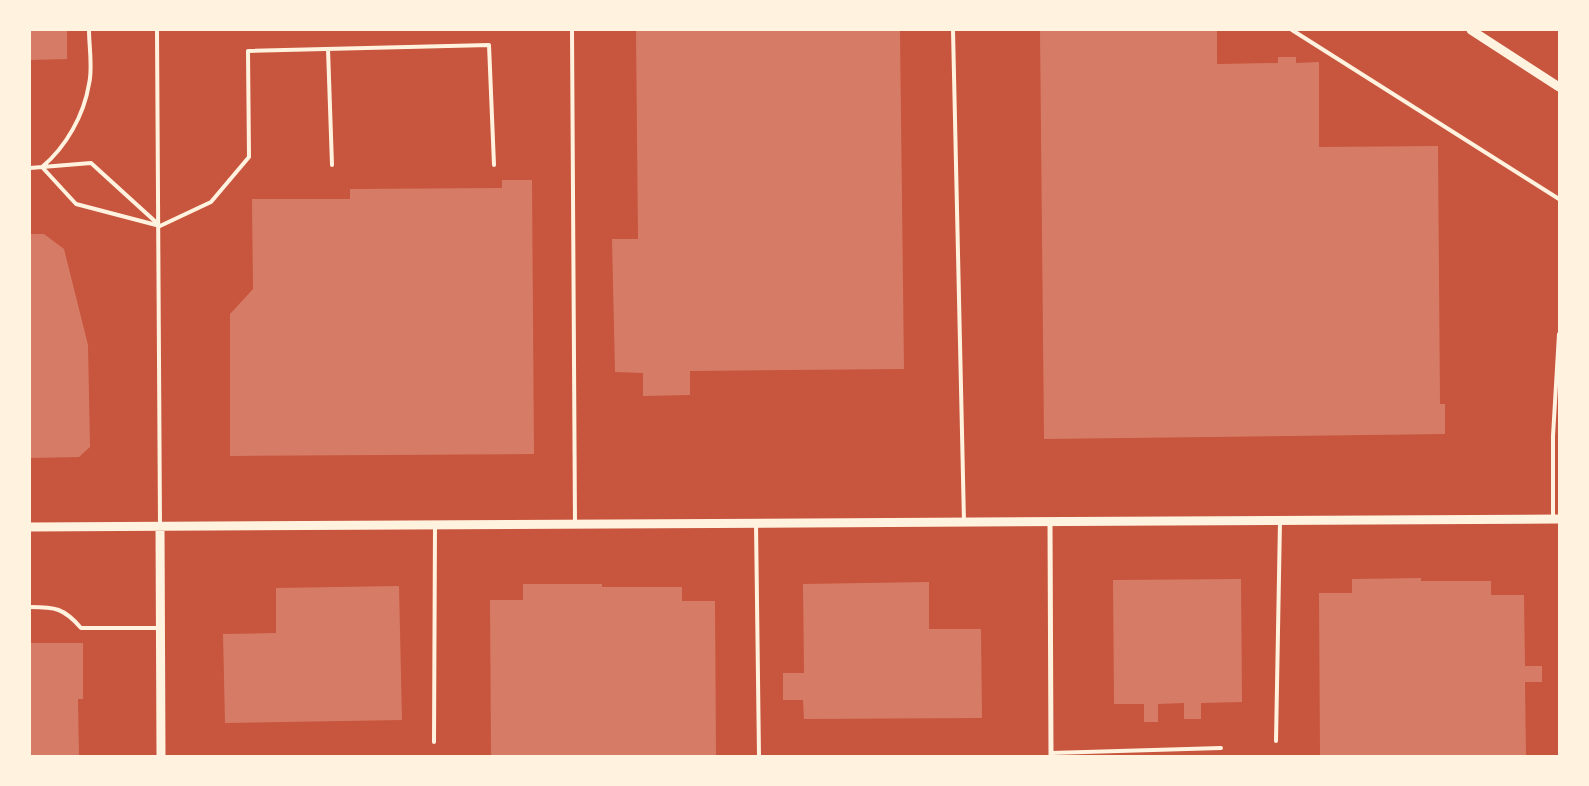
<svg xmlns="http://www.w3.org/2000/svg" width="1589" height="786" font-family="Karla,sans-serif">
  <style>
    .building { fill: #d67c66 }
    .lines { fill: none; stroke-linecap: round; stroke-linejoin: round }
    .service { stroke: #fff3e0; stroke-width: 4 }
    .minor { stroke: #fff3e0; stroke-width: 5 }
    .tertiary { stroke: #fff3e0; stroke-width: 9 }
  </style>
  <rect width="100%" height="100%" fill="#c8553d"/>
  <path class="building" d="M30,30H67V59L30,60Z
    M636,30H900L904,369L690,371V395L643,396V373L615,372L612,239H638Z
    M1040,30H1217V64L1278,63V57H1296V63L1319,62V147L1438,146L1440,404H1445V434L1044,439Z
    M502,180H532L534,454L230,456V314L253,289L252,199H350V189L502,188Z
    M30,234H44L64,249L88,345L90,447L79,457L30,458Z
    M1421,578V581H1491V595H1524L1525,666H1542V682H1525L1526,756H1320L1319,593H1352V579Z
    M1241,579L1242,702L1201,703V719H1184V703L1158,704V722H1144V704H1114L1113,580Z
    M929,582V629H981L982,718L804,719L803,700H783V673H804L803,584Z
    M523,584H602V587H682V601H715L716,756H491L490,600H523Z
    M399,586L402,720L225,723L223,634L276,633V588Z
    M30,643H83V699H78L79,756H30Z"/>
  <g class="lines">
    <path class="service" d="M157,30L160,525
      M572,30L575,523
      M953,30L964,522
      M1292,30L1559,199
      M328,49L332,165
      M42,167L76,204L160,226L211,202L249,157L248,51L489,45L494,165
      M42,167C66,147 84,115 89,84C93,68 89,47 89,30
      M30,168L91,163L158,224
      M1553,519V436L1559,334
      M756,523L759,756
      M30,607C55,607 64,608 81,628H160
      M1276,741L1280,521
      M434,742L435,525
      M1051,753L1221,748"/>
    <path class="minor" d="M1050,522L1051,756"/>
    <path class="tertiary" d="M1471,30L1559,87
      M160,526L161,756
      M30,527L1559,519"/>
  </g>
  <rect width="1589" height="786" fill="none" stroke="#fff3e0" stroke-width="62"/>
</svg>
